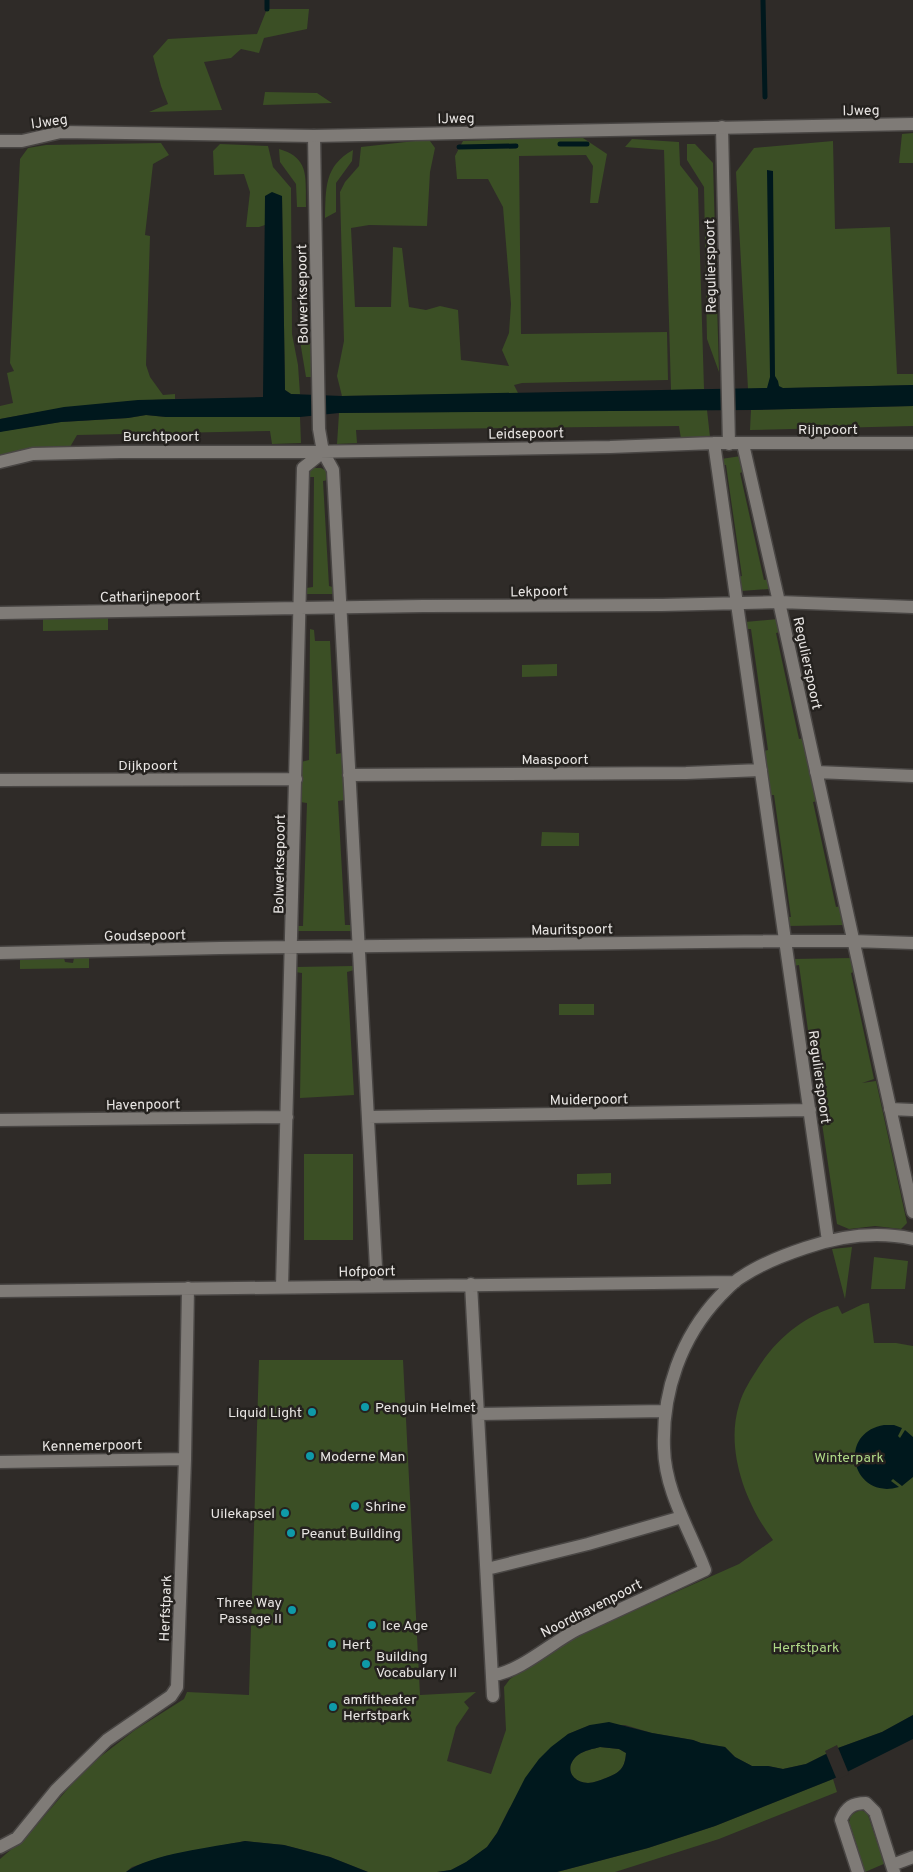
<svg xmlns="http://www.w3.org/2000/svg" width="913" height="1872" font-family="Overpass,sans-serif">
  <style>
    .green { fill: #3b4f25 }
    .water { fill: #00181d; fill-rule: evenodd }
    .pier { fill: #2f2b28 }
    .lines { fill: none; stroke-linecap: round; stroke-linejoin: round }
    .stream { stroke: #00181d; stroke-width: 5 }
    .minor-casing { stroke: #494644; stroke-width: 15 }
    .tertiary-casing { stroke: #494644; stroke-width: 15 }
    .minor { stroke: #7f7b77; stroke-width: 12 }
    .tertiary { stroke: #7f7b77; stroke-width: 12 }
    .culture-dot { fill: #0f9aa8; stroke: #25221f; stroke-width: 2 }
    .labels { text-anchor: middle; stroke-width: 5; stroke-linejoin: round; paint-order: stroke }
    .street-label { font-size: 14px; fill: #e9e6e4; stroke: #25221f }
    .poi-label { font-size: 14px; fill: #e9e6e4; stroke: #25221f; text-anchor: start }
    .park-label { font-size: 14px; fill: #afd987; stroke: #25221f }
  </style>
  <rect width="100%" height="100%" fill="#2f2b28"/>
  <path class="green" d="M267,9H309L307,29L264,38L259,53L241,49L231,58L204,62L222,110L149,112L168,104L161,86L153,56L168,39L257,34Z
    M265,92L317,93L332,103L263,105Z
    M913,133V163H899L902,134Z
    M580,136L607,154L598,203H590L593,166L586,155L519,156L521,334L667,332L668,380L522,383L514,385L518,393L342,396L337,376L344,341L340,192L345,182L359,166L361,147L424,140L430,141L435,148L430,172L427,226L369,225L351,228L355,307H391L393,247L402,248L409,307L426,310L440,306L458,310L461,360L509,366L502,350L509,333L511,304L503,207L488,179H457L455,156L463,141Z
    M632,139L679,142L680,165L698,188L704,389L671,390L664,150L625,147Z
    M833,141L835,229L890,227L897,374H913V385L748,389L736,172L754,148Z
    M161,143L169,155L153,164L145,235L150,236L146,365L150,377L163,395L175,394V399C116,401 58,408 0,419V406L13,403L7,373L14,371L10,363L20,159L28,148L46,145Z
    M220,144L268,146L273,167L291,188L292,334L298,365L300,394H291L285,390L282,196H265V225L259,227H246L250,192L244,174L214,175L213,151Z
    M687,144H695L713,163L719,372L707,339L704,187L687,160Z
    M279,149C311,158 305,179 306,207H297L296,184L280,162Z
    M353,150L352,161L336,183V212L325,218C326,188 324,166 353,150Z
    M299,318L311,344V377H306L300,341Z
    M913,406V426L750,430L751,410Z
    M707,410L710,437L681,439L679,426L356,430L357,443L337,444L339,413Z
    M146,415L166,417H300L301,443L272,444L270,431L77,435L70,447L20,450L0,455V432L3,431L61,422L128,418Z
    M741,456L745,471L740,473L764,580L769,579L771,587L769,589L741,591L737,577L742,576L726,465H722L721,459Z
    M312,468H321L329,472L328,480L323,481L329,586L336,588L335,594H306V588L313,587L314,477H309L308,472Z
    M108,618V630L43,631V619Z
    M778,619L781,632L776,633L799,739L804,738L818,801L813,802L836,907L841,906L845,925L788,926V917H791L774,795H770L764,751L768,750L751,629H746L745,622Z
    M310,629L314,630L315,641H330L336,754L342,753L344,800L338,801L345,925H353V931H296V926H303L307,803L300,802L301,762L309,760Z
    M557,664V676L522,677V665Z
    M542,832L579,833V846H541Z
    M20,958H64L65,962L73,963L74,958H89V968L20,969Z
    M852,958L856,971L851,973L874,1079L862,1083L876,1081L907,1223L901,1229L875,1226L849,1229L837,1224L817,1090L827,1088V1086L816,1088L799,965L794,966L793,959Z
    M353,966L354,970L347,972L354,1095L300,1098L302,973L295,972V967Z
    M559,1004H594V1015H559Z
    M304,1154H353V1240H304Z
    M611,1173V1184L577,1185V1174Z
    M852,1247L845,1299L832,1249Z
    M874,1257L908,1261L905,1289H871Z
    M869,1303L874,1343H896L913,1346V1715L882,1732L838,1748L806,1764L783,1769L768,1766H752L735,1757L725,1747L701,1743L693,1740L652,1733L625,1725H590L568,1734L509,1809L497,1833L487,1847L467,1862L451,1870L437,1872H368L330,1857L284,1845L245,1841L166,1856L132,1867L126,1872H0V1859L28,1835L77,1778L96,1760L135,1730L184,1699L187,1692L249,1695L259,1360H403L420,1695L476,1692L464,1702L469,1708L456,1727L447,1761L491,1774L506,1730L504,1687L510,1679L557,1647L588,1631L739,1564L773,1540C746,1505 725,1450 739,1405C743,1391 751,1379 758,1368C777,1338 804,1316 838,1306L842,1314L863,1304Z
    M600,1747L619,1749L626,1753C625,1768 620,1773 606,1778C600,1780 594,1783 588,1783C570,1782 564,1766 578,1755C585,1750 593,1749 600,1747Z
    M833,1779L837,1792L719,1839L615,1872H557L648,1848L715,1826Z
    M860,1810L866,1812L868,1815L878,1845L880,1847L886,1863L865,1872H863L857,1854L858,1849L849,1822L851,1815Z"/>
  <path class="water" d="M767,170L773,171L775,376L778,381L779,386L783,388L913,385V406L751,410L339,413L300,417H166L146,415L128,418L61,422L0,432V419L64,407L138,400L263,397L265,196L272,192L282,196L285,390L291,394L342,396L767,388L770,377Z
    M884,1425H894L902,1428L898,1436L900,1438L905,1430L913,1437V1477L902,1486L893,1479L891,1481L899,1487C852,1501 836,1433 884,1425Z
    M913,1715V1739L833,1779L715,1826L648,1848L557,1872H437L451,1870L466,1862L487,1847L497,1833L525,1778L539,1759L551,1747L568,1734L590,1725L609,1722L652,1733L693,1740L701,1743L725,1747L735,1757L752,1766H768L783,1769L806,1764L838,1748L882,1732ZM600,1747L619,1749L626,1753C625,1768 620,1773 606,1778C600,1780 594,1783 588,1783C570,1782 564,1766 578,1755C585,1750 593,1749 600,1747Z
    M245,1841L284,1845L330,1857L368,1872H126C150,1854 214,1847 245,1841Z"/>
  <path class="pier" d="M837,1745L849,1774L837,1780L825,1751Z"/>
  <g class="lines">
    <path class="stream" d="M267,0V9
      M763,0L765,97
      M560,144H587
      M459,147L516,146"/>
    <g class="minor-casing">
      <path id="minor" d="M722,127L729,444
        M314,136L319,429L323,452L333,470L377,1286
        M714,443L828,1241
        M743,444L779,602L913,1212
        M0,462L33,454L121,452H304L610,447L714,443H913
        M0,613L423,606L662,605L779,602L913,607
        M816,772L913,776
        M349,775L686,773L761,770
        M0,780L296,779
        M0,953L220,948L786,941H853L913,943
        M890,1109L913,1110
        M368,1117L810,1110
        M0,1120L287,1117
        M471,1284L493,1696
        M282,1287L303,468L323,452
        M0,1291L735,1282
        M478,1414L665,1411
        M0,1462L185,1459
        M487,1569L588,1544L682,1517
        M493,1675C520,1672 552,1642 578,1629L705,1570C690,1530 665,1492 664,1448C662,1392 681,1337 720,1296C727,1289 734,1281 743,1276C761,1264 784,1255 805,1248C840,1236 877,1231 913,1239
        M0,1847L17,1838L56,1790L107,1740L171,1696L177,1687L185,1459L188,1288
        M892,1865L913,1857
        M858,1872L841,1820C846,1807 853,1803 866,1803L875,1812L894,1872"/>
    </g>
    <g class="tertiary-casing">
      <path id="tertiary" d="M0,141H22L61,132L314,136L913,124"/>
    </g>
    <use href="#minor" class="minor"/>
    <use href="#tertiary" class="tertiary"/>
  </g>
  <g class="culture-dot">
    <circle cx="365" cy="1407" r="5"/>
    <circle cx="312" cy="1412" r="5"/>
    <circle cx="310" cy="1456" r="5"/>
    <circle cx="355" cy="1506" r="5"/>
    <circle cx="285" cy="1513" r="5"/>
    <circle cx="291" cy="1533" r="5"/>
    <circle cx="292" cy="1610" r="5"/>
    <circle cx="372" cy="1625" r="5"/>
    <circle cx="332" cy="1644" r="5"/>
    <circle cx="366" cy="1664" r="5"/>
    <circle cx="333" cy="1707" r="5"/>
  </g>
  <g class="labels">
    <g class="street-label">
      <text transform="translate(861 110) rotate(-1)" y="5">IJweg</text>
      <text transform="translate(456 118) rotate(-1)" y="5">IJweg</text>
      <text transform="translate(49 121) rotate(-8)" y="5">IJweg</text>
      <text transform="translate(710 266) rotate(-91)" y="5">Regulierspoort</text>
      <text transform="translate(302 294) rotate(-91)" y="5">Bolwerksepoort</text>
      <text x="828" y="434">Rijnpoort</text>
      <text transform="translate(526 433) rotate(-1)" y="5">Leidsepoort</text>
      <text x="161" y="441">Burchtpoort</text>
      <text transform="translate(539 591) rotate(-1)" y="5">Lekpoort</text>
      <text transform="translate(150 596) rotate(-1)" y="5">Catharijnepoort</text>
      <text transform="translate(808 663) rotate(78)" y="5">Regulierspoort</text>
      <text x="555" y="764">Maaspoort</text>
      <text x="148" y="770">Dijkpoort</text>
      <text transform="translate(279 864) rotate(-89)" y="5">Bolwerksepoort</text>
      <text transform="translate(572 929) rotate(-1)" y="5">Mauritspoort</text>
      <text transform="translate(145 935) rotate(-1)" y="5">Goudsepoort</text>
      <text transform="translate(820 1077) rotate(82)" y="5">Regulierspoort</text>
      <text transform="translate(589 1099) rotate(-1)" y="5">Muiderpoort</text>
      <text transform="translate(143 1104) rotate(-1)" y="5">Havenpoort</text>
      <text transform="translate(367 1271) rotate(-1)" y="5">Hofpoort</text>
      <text transform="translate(92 1445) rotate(-1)" y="5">Kennemerpoort</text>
      <text transform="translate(165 1608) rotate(-88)" y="5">Herfstpark</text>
      <text transform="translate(591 1608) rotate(-27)" y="5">Noordhavenpoort</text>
    </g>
    <g class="poi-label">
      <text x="375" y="1412">Penguin Helmet</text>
      <text x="302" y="1417" text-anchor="end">Liquid Light</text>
      <text x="320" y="1461">Moderne Man</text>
      <text x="365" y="1511">Shrine</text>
      <text x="275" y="1518" text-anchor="end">Uilekapsel</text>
      <text x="301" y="1538">Peanut Building</text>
      <text x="282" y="1607" text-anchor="end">Three Way<tspan x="282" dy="16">Passage II</tspan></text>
      <text x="382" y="1630">Ice Age</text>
      <text x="342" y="1649">Hert</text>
      <text x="376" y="1661">Building<tspan x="376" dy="16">Vocabulary II</tspan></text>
      <text x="343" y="1704">amfitheater<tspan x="343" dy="16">Herfstpark</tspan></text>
    </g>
    <g class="park-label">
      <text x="849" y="1462">Winterpark</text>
      <text x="806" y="1652">Herfstpark</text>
    </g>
  </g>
</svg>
